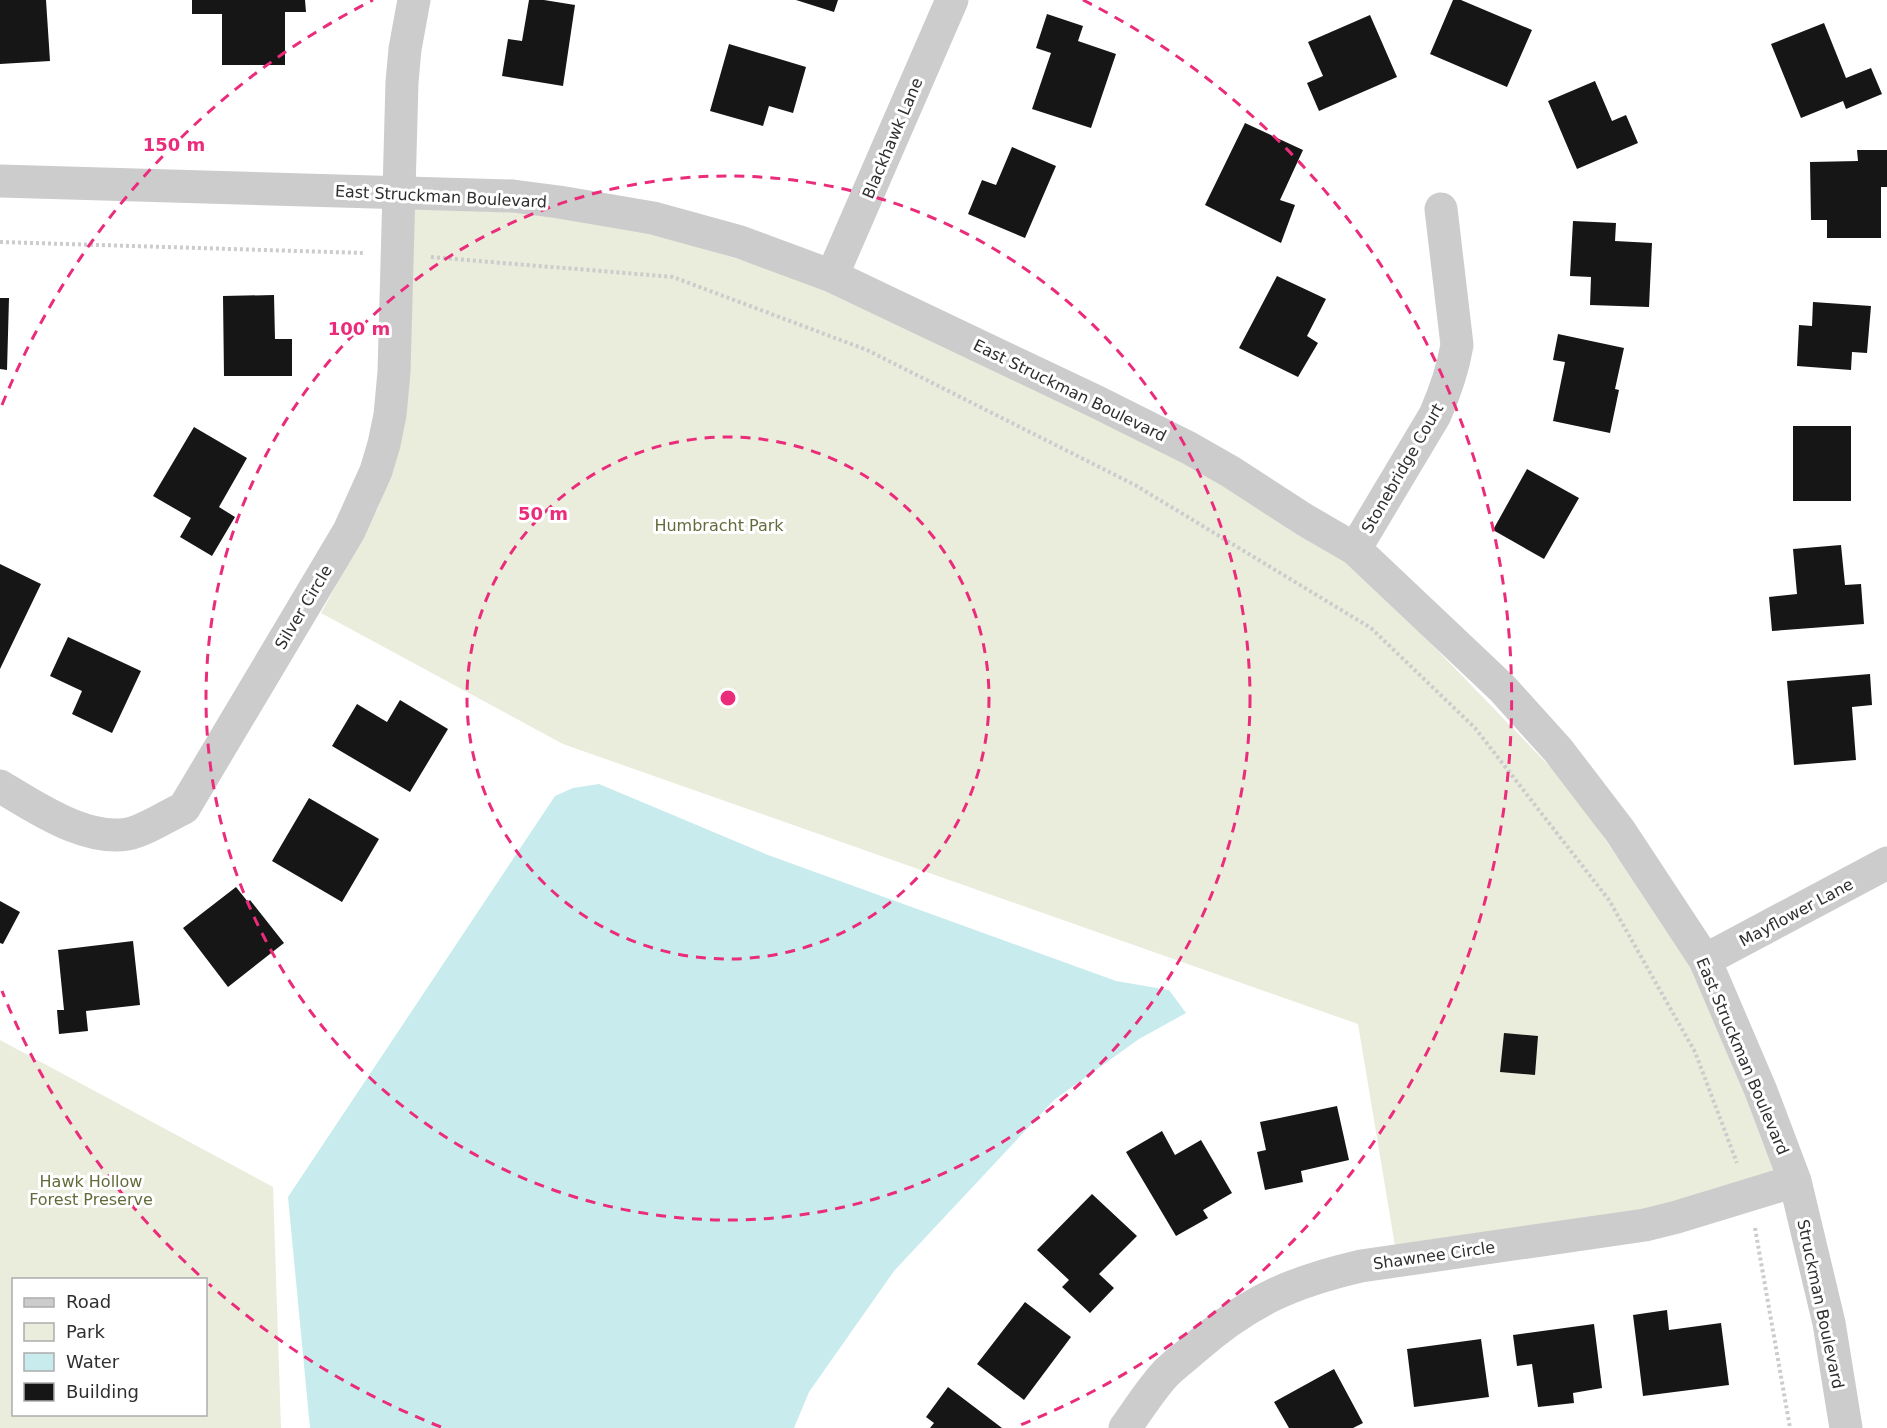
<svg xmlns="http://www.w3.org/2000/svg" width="1887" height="1428" font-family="'DejaVu Sans',sans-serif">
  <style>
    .green { fill: #eaecdc; fill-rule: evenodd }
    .water { fill: #c8ebed }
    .building { fill: #161616 }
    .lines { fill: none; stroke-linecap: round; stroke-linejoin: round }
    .path { stroke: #ccc; stroke-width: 4; stroke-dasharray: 3 3; stroke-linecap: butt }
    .minor { stroke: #ccc; stroke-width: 33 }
    .ring { fill: none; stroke: #eb2c7a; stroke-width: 3; stroke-dasharray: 10 8 }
    .labels { text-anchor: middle; stroke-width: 6; stroke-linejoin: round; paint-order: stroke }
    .street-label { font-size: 16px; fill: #2f2f2f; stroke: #fff }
    .park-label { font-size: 16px; fill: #626c3b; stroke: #fff }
    .centre { fill: #eb2c7a; stroke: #fff; stroke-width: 3 }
    .ring-label { font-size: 18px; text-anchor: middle; font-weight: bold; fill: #eb2c7a; stroke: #fff; stroke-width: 6; stroke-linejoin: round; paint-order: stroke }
  </style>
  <rect width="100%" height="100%" fill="#fff"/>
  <path class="green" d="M413,206L544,211L660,234L821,286L1175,457L1350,560L1563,780L1694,964L1782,1173L1653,1211L1395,1246L1358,1024L563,744L321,613L379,506L406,407Z
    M0,1040L273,1187L281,1428H0ZM14,1280H206V1414H14Z"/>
  <path class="water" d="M599,784L768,855L1116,981L1169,990L1186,1013L1139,1039L1054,1100L894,1271L809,1392L794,1428H310L288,1197L555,796L573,788Z"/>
  <path class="building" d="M0,0H46L50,61L0,64Z
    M192,0H305L306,12H285V65H222V14H192Z
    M529,0H544L575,5L563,86L502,76L508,39L522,41Z
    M796,0H838L834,12Z
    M1453,0H1461L1532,30L1507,87L1430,54Z
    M1047,14L1083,26L1078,41L1116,54L1091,128L1032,109L1051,53L1036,48Z
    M1370,15L1397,77L1319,111L1307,83L1323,76L1308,42Z
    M1824,23L1846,78L1871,68L1882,94L1846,109L1843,101L1801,118L1771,44Z
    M729,44L806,67L793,113L769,106L763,126L710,111Z
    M1595,81L1612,121L1626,115L1638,143L1577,169L1548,101Z
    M1245,123L1303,150L1280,200L1295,205L1281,243L1205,205Z
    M1012,147L1056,166L1025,238L968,214L982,180L996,185Z
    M1857,150H1887V187H1881V238H1827V220H1811L1810,162L1858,161Z
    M1573,221L1616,223L1615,241L1652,243L1649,307L1590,305L1591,277L1570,276Z
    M1277,276L1326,299L1307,336L1318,343L1298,377L1239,348Z
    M274,295L275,339H292V376H224L223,296Z
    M0,298H9L7,370L0,369Z
    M1813,302L1871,306L1867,353L1852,352L1851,370L1797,366L1799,325L1812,326Z
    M1558,334L1624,348L1615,389L1619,390L1610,433L1553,421L1565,362L1553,360Z
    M1793,426H1851V501H1793Z
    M194,427L247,458L219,507L235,517L212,556L180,537L191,518L153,496Z
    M1527,469L1579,498L1544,559L1493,530Z
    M1841,545L1845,585L1861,584L1864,624L1772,631L1769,597L1797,594L1793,549Z
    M0,564L41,584L0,669Z
    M68,637L141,671L112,733L72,714L82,691L50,676Z
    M1870,674L1872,705L1852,707L1856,760L1794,765L1787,681Z
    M400,700L448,729L410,792L332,746L357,704L387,722Z
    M309,798L379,839L342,902L272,861Z
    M236,887L248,902L250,900L284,943L228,987L183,928Z
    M0,901L20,912L3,944L0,943Z
    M133,941L140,1005L86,1011L88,1031L59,1034L57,1010H64L58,950Z
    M1504,1033L1538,1036L1535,1075L1500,1072Z
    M1337,1106L1349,1160L1301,1171L1303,1182L1265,1190L1257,1152L1266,1150L1260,1122Z
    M1162,1131L1175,1155L1201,1140L1232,1193L1203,1210L1208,1218L1176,1236L1126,1152Z
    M1092,1194L1137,1236L1099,1274L1114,1288L1090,1313L1062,1287L1069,1280L1037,1250Z
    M1025,1302L1071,1337L1024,1400L977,1364Z
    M1667,1310L1669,1330L1721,1323L1729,1385L1643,1396L1633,1315Z
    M1594,1324L1602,1388L1573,1393L1574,1403L1538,1407L1532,1364L1517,1366L1513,1335Z
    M1481,1339L1489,1397L1414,1407L1407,1349Z
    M1334,1369L1363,1423L1353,1428H1289L1274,1402Z
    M948,1387L1002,1428H930L934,1423L926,1417Z"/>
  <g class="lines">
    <path class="path" d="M0,242L364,253
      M431,257L673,277L867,350L1135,485L1371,628L1475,728L1609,900L1695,1052L1737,1163
      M1755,1228L1790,1428"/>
    <path class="minor" d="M0,181L513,196L559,202L653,218L740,242L832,276L1097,402L1189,448L1231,472L1305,520L1355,549L1502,688L1558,750L1620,831L1705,960L1761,1091L1795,1181L1829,1323L1846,1428
      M832,276L952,0
      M1355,549L1435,415C1445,392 1453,369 1457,345L1441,209
      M0,786C36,808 95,848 138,831C154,825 169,815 184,808L349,531L376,471L384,444L390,415L394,372L402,82L405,49L414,0
      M1705,960L1887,863
      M1125,1428C1138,1410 1151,1389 1166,1373C1175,1364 1185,1357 1194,1349C1248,1301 1292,1282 1361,1266L1645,1225L1677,1217L1795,1181"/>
  </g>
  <g class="ring">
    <circle cx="728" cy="698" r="261"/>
    <circle cx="728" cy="698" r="522"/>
    <path d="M441 1427A783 783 0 0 1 209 1284M199 1275A783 783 0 0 1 2 991M2 405A783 783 0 0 1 373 0M1083 0A783 783 0 0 1 1015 1427"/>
  </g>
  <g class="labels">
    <g class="street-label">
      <text transform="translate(892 138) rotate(-67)" y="6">Blackhawk Lane</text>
      <text transform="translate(441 196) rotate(3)" y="6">East Struckman Boulevard</text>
      <text transform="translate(1070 390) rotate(26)" y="6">East Struckman Boulevard</text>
      <text transform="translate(1402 468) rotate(-60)" y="6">Stonebridge Court</text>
      <text transform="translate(303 607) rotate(-59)" y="6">Silver Circle</text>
      <text transform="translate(1796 912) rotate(-28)" y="6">Mayflower Lane</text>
      <text transform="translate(1743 1056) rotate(67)" y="6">East Struckman Boulevard</text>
      <text transform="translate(1434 1255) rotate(-8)" y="6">Shawnee Circle</text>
      <text transform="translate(1821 1304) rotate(78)" y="6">Struckman Boulevard</text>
    </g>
    <g class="park-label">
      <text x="719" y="531">Humbracht Park</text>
      <text x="91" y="1187">Hawk Hollow<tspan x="91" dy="18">Forest Preserve</tspan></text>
    </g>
  </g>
  <circle cx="728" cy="698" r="9" class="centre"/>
  <g class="ring-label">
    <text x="174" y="151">150 m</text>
    <text x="359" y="335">100 m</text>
    <text x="543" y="520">50 m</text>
  </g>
  <rect x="12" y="1278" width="195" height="138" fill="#ffffff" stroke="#acacac" stroke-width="1.5"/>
  <rect x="24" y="1298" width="30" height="9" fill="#cccccc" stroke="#acacac" stroke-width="1.5"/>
  <text x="66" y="1308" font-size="18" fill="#2f2f2f">Road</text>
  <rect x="24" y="1323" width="30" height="18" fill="#eaecdc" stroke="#acacac" stroke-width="1.5"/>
  <text x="66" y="1338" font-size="18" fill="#2f2f2f">Park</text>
  <rect x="24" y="1353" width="30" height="18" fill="#c8ebed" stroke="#acacac" stroke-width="1.5"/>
  <text x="66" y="1368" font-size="18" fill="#2f2f2f">Water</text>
  <rect x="24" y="1383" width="30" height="18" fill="#161616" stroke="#acacac" stroke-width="1.5"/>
  <text x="66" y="1398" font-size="18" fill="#2f2f2f">Building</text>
</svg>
